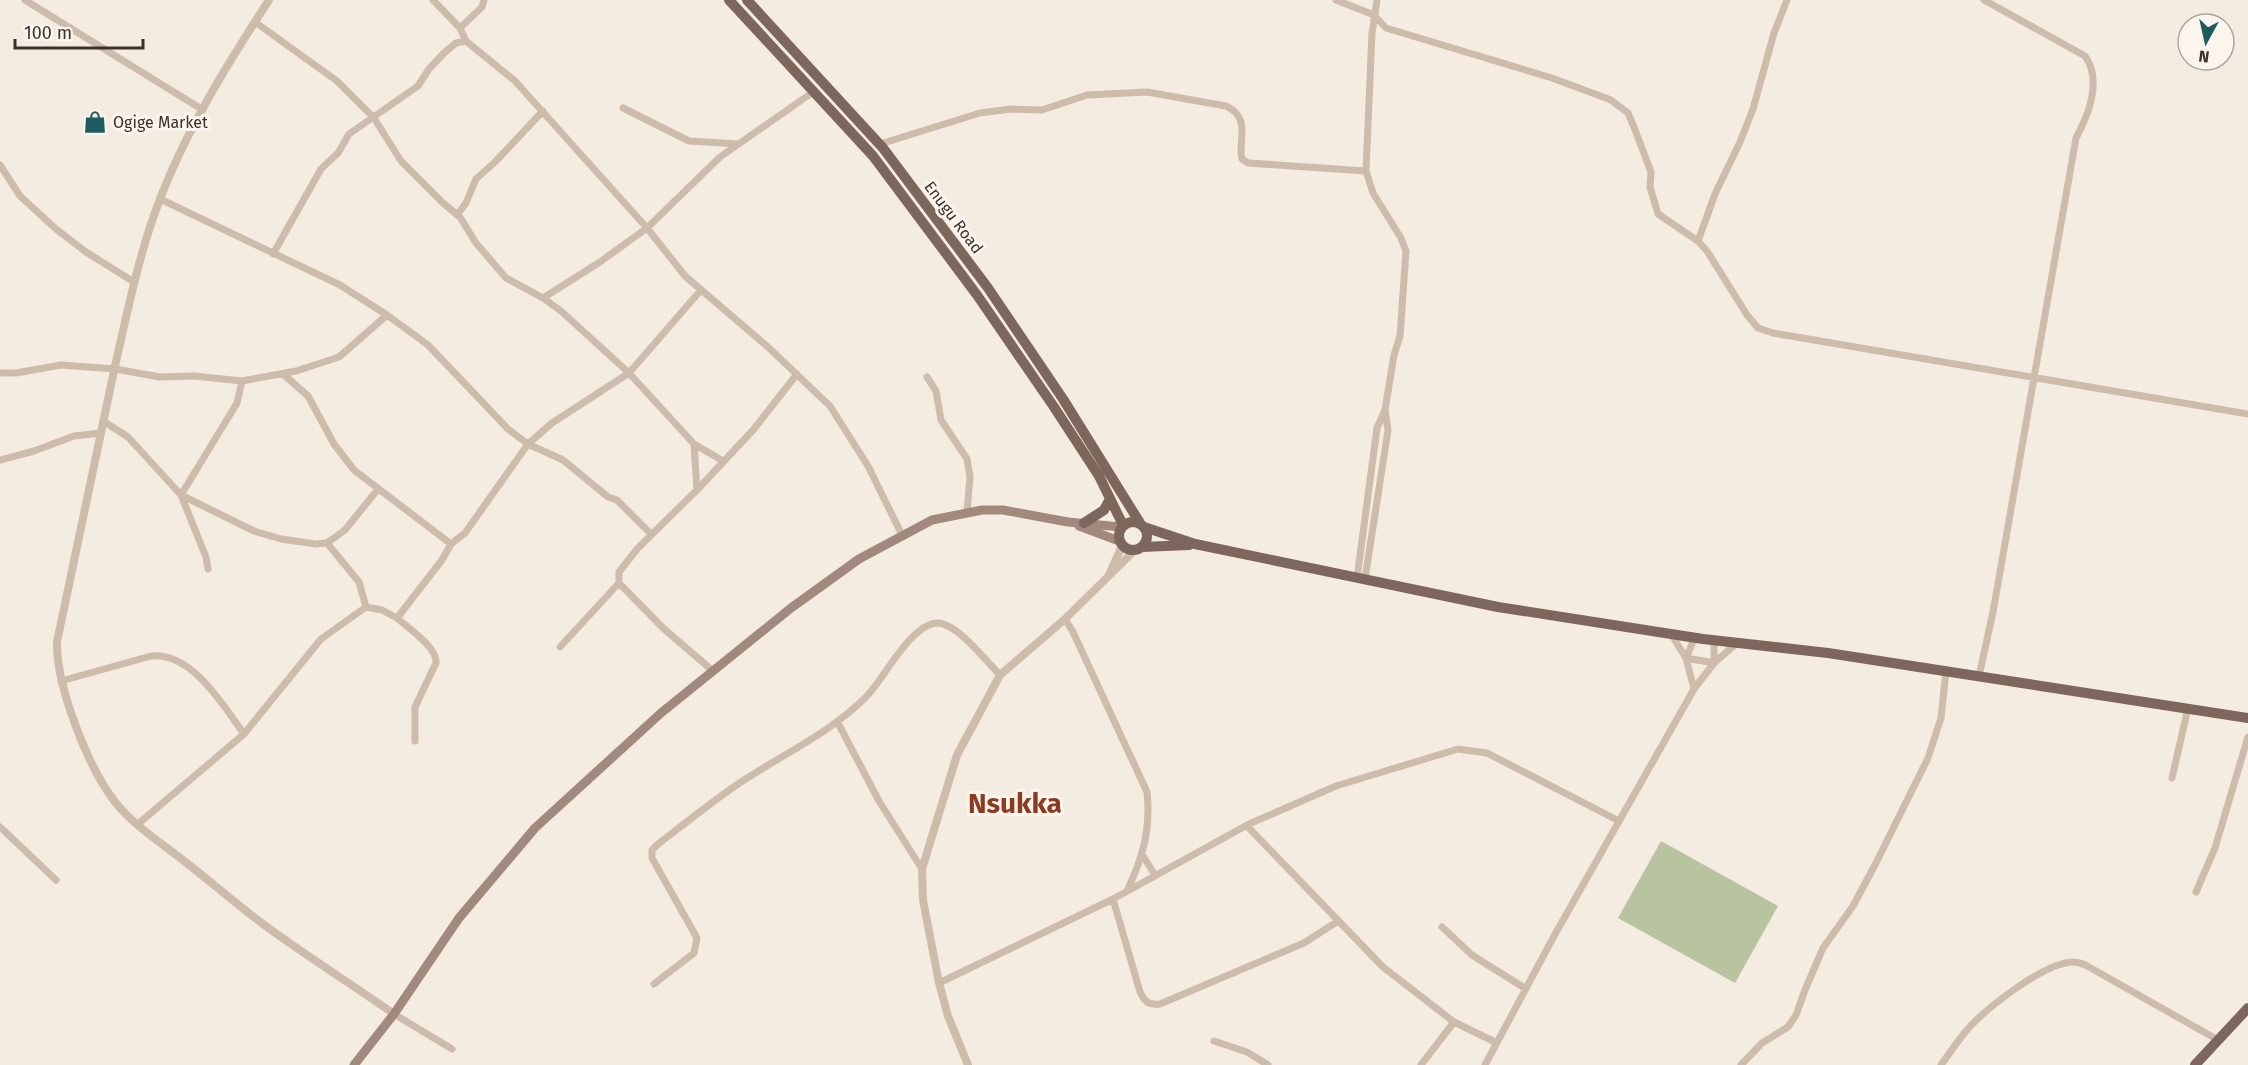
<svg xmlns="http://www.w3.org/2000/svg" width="2248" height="1065" font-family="'Fira Sans',sans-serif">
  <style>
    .green { fill: #b8c4a0 }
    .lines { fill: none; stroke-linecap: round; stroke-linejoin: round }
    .minor { stroke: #cdbbac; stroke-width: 7 }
    .tertiary { stroke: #cdbbac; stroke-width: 8 }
    .secondary { stroke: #a18a7d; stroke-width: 9 }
    .primary { stroke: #7d675c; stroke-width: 10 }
    .labels { text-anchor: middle; stroke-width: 6; stroke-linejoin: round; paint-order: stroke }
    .poi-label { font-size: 16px; fill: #3b302b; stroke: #fbf5ee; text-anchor: start }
    .street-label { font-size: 16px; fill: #3b302b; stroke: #fbf5ee }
    .town-label { font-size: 28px; font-weight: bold; fill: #8c3b22; stroke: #fbf5ee }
  </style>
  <rect width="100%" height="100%" fill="#f4ebe1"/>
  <path class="green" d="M1661,841L1778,906L1735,983L1618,918Z"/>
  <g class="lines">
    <path class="minor" d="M25,0L203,110
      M433,0L460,28L466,41L515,81L647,228L685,276L769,348L830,406L868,466L902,535
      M1336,0L1374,15L1386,28L1552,78L1611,100L1628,113L1634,127L1651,172L1650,187L1658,214L1698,241L1707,251L1747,315L1758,328L1773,333L2248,414
      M255,22L337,81L374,118L401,161L443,203L460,217L476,243L506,278L543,298L561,311L629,373L694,444L723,461
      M460,28L482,7L484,0
      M623,108L689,141L738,144
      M880,144L980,113L1011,109L1042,110L1087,95L1147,92L1226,106C1248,116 1241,134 1241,154L1242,159L1248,163L1366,171
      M0,165L20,196L56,229L86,252L134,282
      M160,199L340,285L387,315L428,345L509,430L528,444L552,423L629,373L701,290
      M457,215L466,203L476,179L495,162L543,111
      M1698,241L1715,194L1740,142L1753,109L1774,33L1787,0
      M273,254L321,169L338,153L349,134L418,86L429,69L444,53L456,43L466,41
      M543,298L600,262L647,228L720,157L813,92
      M0,373H16L61,365L115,369L160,377L194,376L242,381L296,371L339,357L387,315
      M283,374L308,396L334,444L354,470L451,544L465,533L528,444L563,460L608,497L617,500L651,534
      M927,377L936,391L941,420L967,459L970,477L967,512
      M103,421L128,437L181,495L254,531L281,539L316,544L327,543L345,530L378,489
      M694,444L697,490
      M0,460L34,451L74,436L101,433
      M327,543L359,582L366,607L382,610L397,618L442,560L451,544
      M208,569L206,557L181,495L237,403L242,381
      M1357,578L1377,428L1385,410L1394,355L1400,336L1406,251L1401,238L1373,193L1366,171L1372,33L1377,0
      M1365,579L1388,430L1385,410
      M397,618C408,628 438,648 436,663L415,707V741
      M1065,619L1073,632L1147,792C1151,829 1143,856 1128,889
      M1671,634L1686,658L1694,689
      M560,647L619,583
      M1686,658L1714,663
      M1686,658L1695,637
      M1714,663V640
      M713,671L663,628L619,583V572L638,548L697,490L754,429L797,374
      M1979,676L1993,612L2076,138C2089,114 2102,80 2085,56L1984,0
      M61,681L151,656C192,652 223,705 244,734
      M838,723L879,801L922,869
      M2172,778L2188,708
      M138,824L244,734L321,639L366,607
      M1247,826L1383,967L1454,1022L1497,1043
      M0,827L56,880
      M1143,856L1155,875
      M2196,892L2215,848L2248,737
      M1113,899L1140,992C1145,1002 1148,1005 1160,1004L1304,943L1338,921
      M1442,927L1472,955L1526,989
      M939,983L1113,899L1249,824L1336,786L1458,749L1487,753L1619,821
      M654,984L694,953L697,938L652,858V850L657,845C683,825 710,803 738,784C781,755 829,734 866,697C884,679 911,623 938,623C958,624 986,661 1000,675
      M394,1014L452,1049
      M1214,1041L1247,1052L1268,1065
      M1421,1065L1454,1022
      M1485,1065L1554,936L1694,689L1714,663L1737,643
      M1741,1065L1762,1043L1788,1027L1796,1015L1805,990L1823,948L1853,906L1876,863L1928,758L1941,718L1946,671
      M1941,1065C1949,1054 1957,1042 1966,1031C1985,1009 2042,964 2072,962C2078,962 2084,964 2089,967L2218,1040"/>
    <path class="tertiary" d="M269,0C228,63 187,129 160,199C139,253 128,310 115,366C95,458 76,550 57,642C56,686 88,767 115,802C134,826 164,845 188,864C216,886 244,911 274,932C313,960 354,986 394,1014
      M1109,575L1122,546
      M968,1065L948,1016L939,983L923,900L922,869L957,755L1000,675L1065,619L1135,550"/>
    <path class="secondary" d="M1079,526L1119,541
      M354,1065L394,1014L459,918L535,828L661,713L791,608L859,559L932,520L982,510H1003L1068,522L1121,527"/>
    <path class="primary" d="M729,0L873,156L977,295L1054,407L1099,476L1123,525
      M747,0L883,148L988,288L1063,399L1140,523
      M1119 536a14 14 0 1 1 28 0a14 14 0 1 1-28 0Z
      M1084,523L1104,510L1110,499
      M1144,527L1195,544L1498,607L1703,639L1828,653L2248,718
      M1142,547L1189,545
      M2195,1065L2248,1008"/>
  </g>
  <defs>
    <g id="shop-bare" transform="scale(1.8)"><path d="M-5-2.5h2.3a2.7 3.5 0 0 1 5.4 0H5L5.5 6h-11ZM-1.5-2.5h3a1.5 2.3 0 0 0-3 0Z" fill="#1f5a5e" stroke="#fbf5ee" stroke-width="2.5" paint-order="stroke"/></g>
  </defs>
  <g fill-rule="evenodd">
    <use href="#shop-bare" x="95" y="122"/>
  </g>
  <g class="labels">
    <g class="poi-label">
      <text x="113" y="128">Ogige Market</text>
    </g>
    <g class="street-label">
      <text transform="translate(954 217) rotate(53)" y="6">Enugu Road</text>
    </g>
    <g class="town-label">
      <text x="1015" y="813">Nsukka</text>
    </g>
  </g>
  <g transform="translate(2206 42) rotate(188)"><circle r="28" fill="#fbf5ee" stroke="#aea6a0" stroke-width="1.5"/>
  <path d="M0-4.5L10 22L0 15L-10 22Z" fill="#1f5a5e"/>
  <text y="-9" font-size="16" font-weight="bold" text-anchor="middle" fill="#3b302b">N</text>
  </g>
  <path d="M15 39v9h128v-9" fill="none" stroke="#3b302b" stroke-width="3"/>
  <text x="24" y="39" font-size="18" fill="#3b302b" stroke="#fbf5ee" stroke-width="4.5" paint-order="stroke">100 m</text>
</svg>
